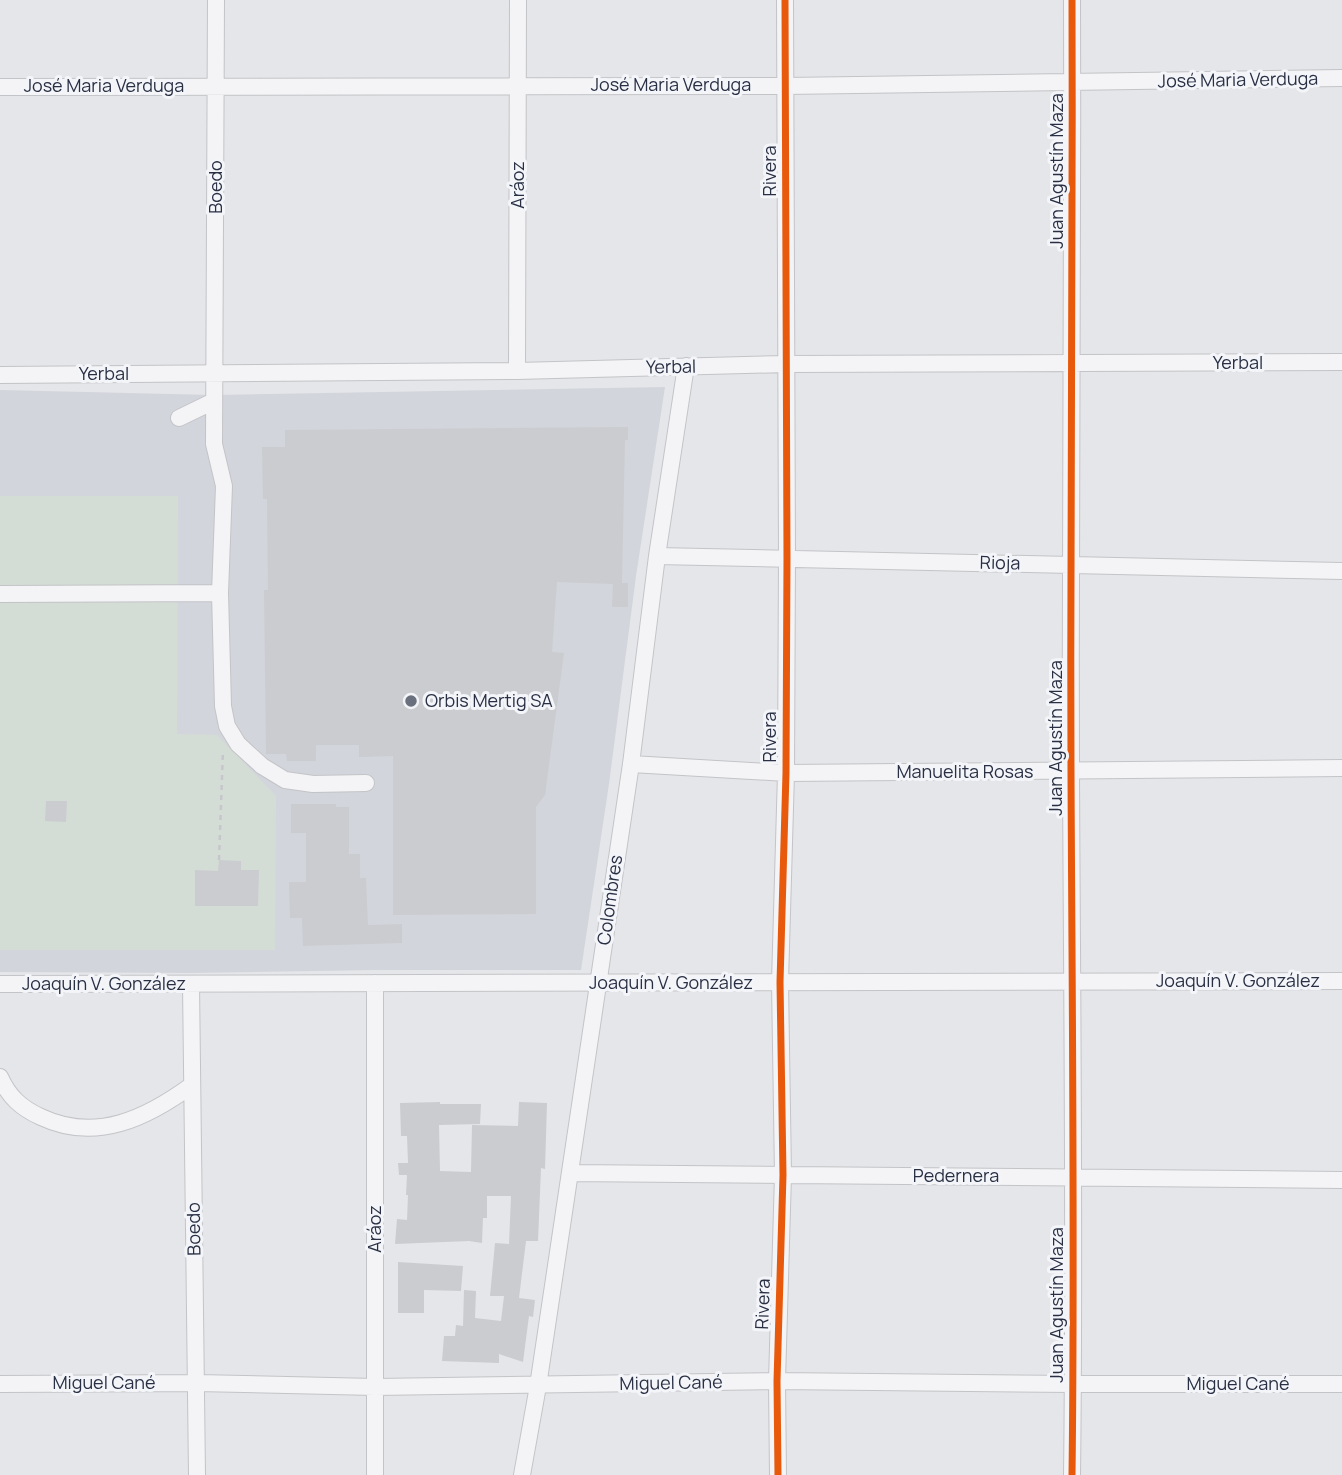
<svg xmlns="http://www.w3.org/2000/svg" width="1342" height="1475" font-family="Manrope,sans-serif">
  <style>
    .built { fill: #d3d5dc }
    .green { fill: #d4ddd5 }
    .building { fill: #cbccd0 }
    .lines { fill: none; stroke-linecap: round; stroke-linejoin: round }
    .minor-casing { stroke: #c3c4c7; stroke-width: 18 }
    .path { stroke: #c6c7cc; stroke-width: 2.5; stroke-dasharray: 5 5; stroke-linecap: butt }
    .minor { stroke: #f4f4f6; stroke-width: 16 }
    .cycleway-casing { stroke: #f3f5f9; stroke-width: 11 }
    .cycleway { stroke: #e8590c; stroke-width: 7 }
    .poi-dot { fill: #6b707e; stroke: #f3f5f9; stroke-width: 2.5 }
    .labels { text-anchor: middle; stroke-width: 6; stroke-linejoin: round; paint-order: stroke }
    .street-label { font-size: 18px; fill: #2a3044; stroke: #f3f5f9 }
    .poi-label { font-size: 18px; fill: #2a3044; stroke: #f3f5f9; text-anchor: start }
  </style>
  <rect width="100%" height="100%" fill="#e5e6e9"/>
  <path class="built" d="M665,387L636,576L609,784L581,970H375L192,973L0,972V390L214,395Z"/>
  <path class="green" d="M0,496H178L177,734L217,735L276,796L275,950H0Z"/>
  <path class="building" d="M628,427V440H625L622,583H628V607H612L613,584L557,582L552,652L564,653L545,795L536,807V914L393,915V756L359,757V745H316V761H287L286,754H266L264,590H268L267,499H263L262,447H285V430Z
    M46,801H67L66,822L45,821Z
    M291,804H336V807H349V854H360V878H366L368,925L402,924V943L303,946L302,918H290L289,882H306V833H291Z
    M219,860L241,861V870H259L258,906H195V870L218,871Z
    M440,1102V1104H481L480,1124L439,1125L440,1171L471,1172L472,1125L518,1126L519,1102L547,1103L545,1169L541,1168L538,1241H526L519,1298L535,1300L533,1317L529,1316L523,1362L499,1354V1363L442,1361L444,1336H455L456,1325L463,1326L464,1290L476,1291L475,1318L501,1321L504,1296H490L495,1243L509,1244L511,1196H487V1218H483L482,1243L469,1241L395,1244L397,1219L407,1220L408,1195H406L407,1175H399L398,1163H408L407,1136H401L400,1103Z
    M398,1262L463,1266L461,1291L424,1290V1313H398Z"/>
  <g class="lines">
    <g class="minor-casing">
      <path id="minor" d="M216,0L214,444L224,486L220,593L223,706L227,726L238,744L262,766L285,780L313,784L366,783
        M0,87L785,86L1342,78
        M517,371L518,0
        M0,375L517,371L786,364L1342,362
        M179,418L214,401
        M657,556L1342,571
        M0,594L220,593
        M631,764L786,773L1342,768
        M375,983V1475
        M0,984L1342,981
        M191,984L197,1475
        M0,1077C9,1097 21,1108 41,1117C96,1143 147,1118 192,1085
        M570,1173L1342,1180
        M0,1384L197,1383L375,1387L777,1381L1073,1384H1342
        M522,1475L538,1386L631,764L657,556L686,366
        M778,1475L777,1381L783,1175L780,982L786,773L787,558L785,0
        M1072,1475C1075,1240 1072,1006 1071,771C1070,514 1073,257 1072,0"/>
    </g>
    <path class="path" d="M219,860L223,750"/>
    <use href="#minor" class="minor"/>
    <g class="cycleway-casing">
      <path id="cycleway" d="M778,1475L777,1381L783,1175L780,982L786,773L787,558L785,0
        M1072,1475C1075,1240 1072,1006 1071,771C1070,514 1073,257 1072,0"/>
    </g>
    <use href="#cycleway" class="cycleway"/>
  </g>
  <circle class="poi-dot" cx="411" cy="701" r="7"/>
  <g class="labels">
    <g class="street-label">
      <text transform="translate(1238 80) rotate(-1)" y="6">José Maria Verduga</text>
      <text x="671" y="91">José Maria Verduga</text>
      <text x="104" y="92">José Maria Verduga</text>
      <text transform="translate(770 171) rotate(-90)" y="6">Rivera</text>
      <text transform="translate(1057 171) rotate(-90)" y="6">Juan Agustín Maza</text>
      <text transform="translate(518 185) rotate(-90)" y="6">Aráoz</text>
      <text transform="translate(216 187) rotate(-90)" y="6">Boedo</text>
      <text x="1238" y="369">Yerbal</text>
      <text transform="translate(671 367) rotate(-1)" y="6">Yerbal</text>
      <text x="104" y="380">Yerbal</text>
      <text transform="translate(1000 563) rotate(1)" y="6">Rioja</text>
      <text transform="translate(770 737) rotate(-90)" y="6">Rivera</text>
      <text transform="translate(1056 738) rotate(-90)" y="6">Juan Agustín Maza</text>
      <text x="965" y="778">Manuelita Rosas</text>
      <text transform="translate(610 900) rotate(-82)" y="6">Colombres</text>
      <text x="1238" y="987">Joaquín V. González</text>
      <text x="671" y="989">Joaquín V. González</text>
      <text x="104" y="990">Joaquín V. González</text>
      <text x="956" y="1182">Pedernera</text>
      <text transform="translate(194 1229) rotate(-91)" y="6">Boedo</text>
      <text transform="translate(375 1229) rotate(-90)" y="6">Aráoz</text>
      <text transform="translate(763 1304) rotate(-88)" y="6">Rivera</text>
      <text transform="translate(1057 1305) rotate(-90)" y="6">Juan Agustín Maza</text>
      <text x="104" y="1389">Miguel Cané</text>
      <text transform="translate(671 1383) rotate(-1)" y="6">Miguel Cané</text>
      <text x="1238" y="1390">Miguel Cané</text>
    </g>
    <g class="poi-label">
      <text x="425" y="707">Orbis Mertig SA</text>
    </g>
  </g>
</svg>
